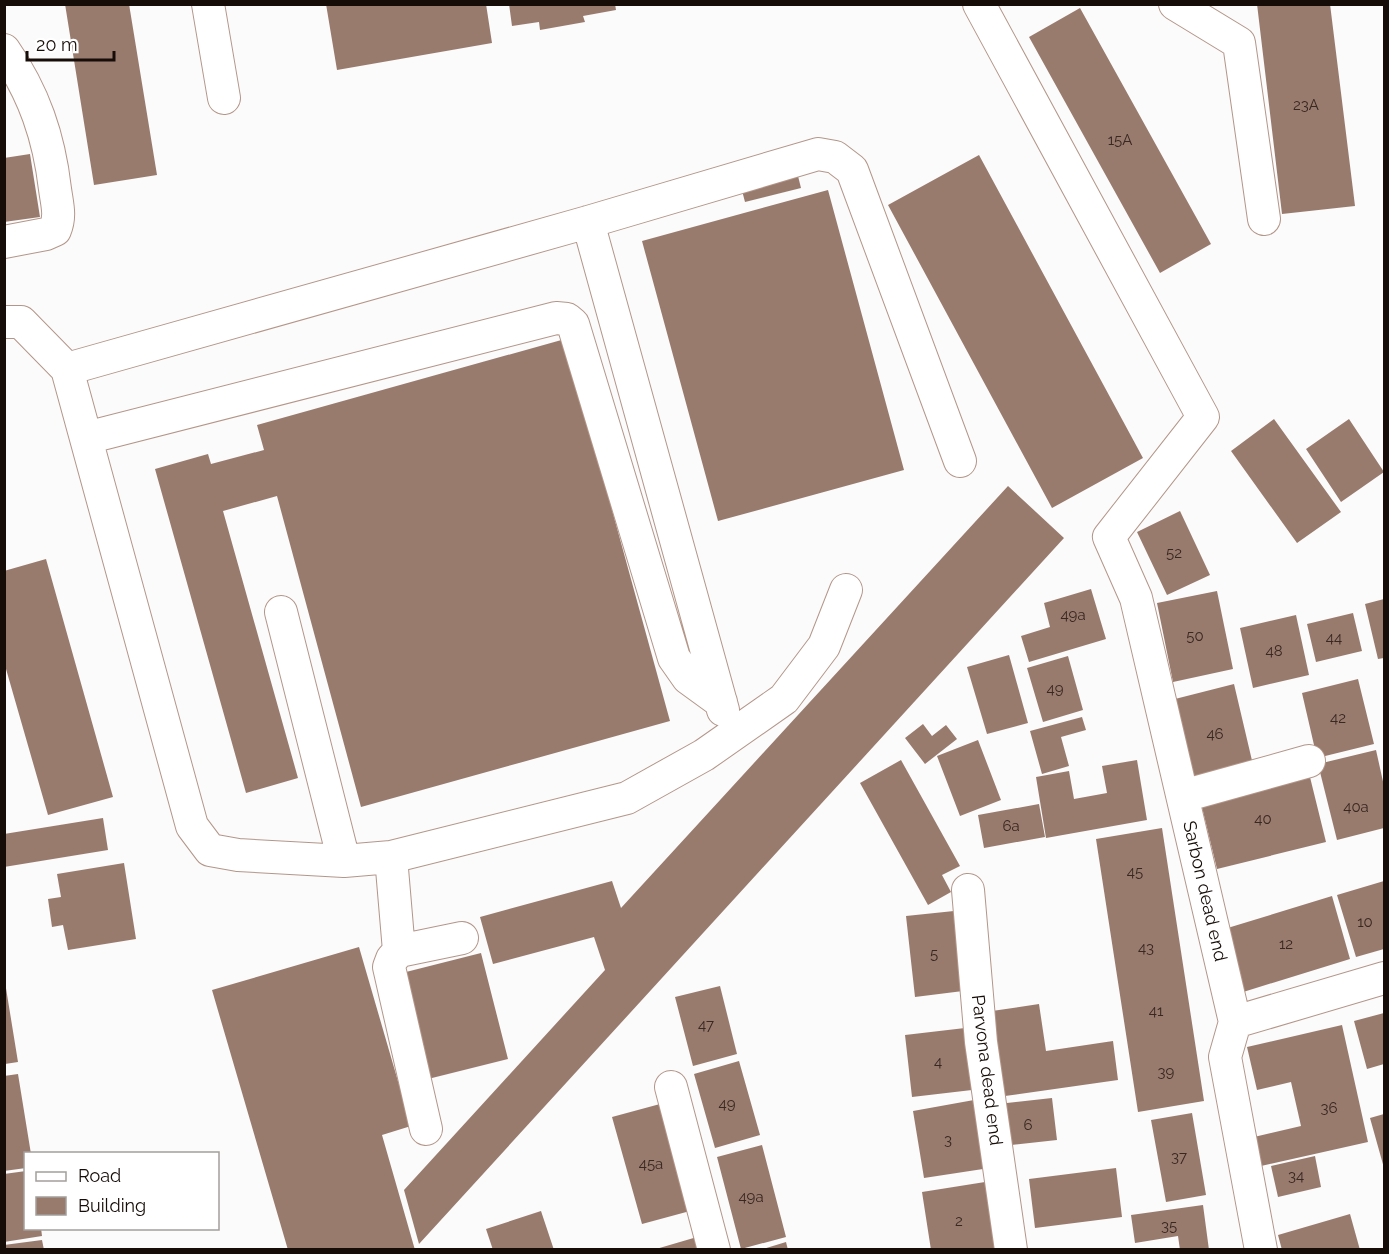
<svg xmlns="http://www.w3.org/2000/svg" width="1389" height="1254" font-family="Raleway,sans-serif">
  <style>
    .building { fill: #997b6e }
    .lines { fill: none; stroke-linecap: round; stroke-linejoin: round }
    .minor-casing { stroke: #b49689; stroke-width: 34 }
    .minor { stroke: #fff; stroke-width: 32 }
    .labels { text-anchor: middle; stroke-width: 4.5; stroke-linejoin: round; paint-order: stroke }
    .number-label { font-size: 15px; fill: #382822 }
    .street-label { font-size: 18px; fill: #170d08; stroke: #fff }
  </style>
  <rect width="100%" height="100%" fill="#fbfbfb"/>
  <path class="building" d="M65,4H129L157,175L94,185Z
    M326,4H486L492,43L337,70Z
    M509,4H615L616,10L583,16L585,22L540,30L539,22L512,26Z
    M1257,4H1330L1355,206L1282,214Z
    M1080,8L1211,244L1160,273L1029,37Z
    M30,154L40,217L4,222V158Z
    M979,155L1143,458L1052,508L888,205Z
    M796,168L801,188L745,202L740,183Z
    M828,190L904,470L718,521L642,241Z
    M565,339L670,721L361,807L277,496L223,511L298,778L246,793L155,469L208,454L211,464L264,450L257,425Z
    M1274,419L1341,512L1297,543L1231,451Z
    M1349,419L1384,472L1341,502L1306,449Z
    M1008,486L1064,538L419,1244L404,1190L605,970L594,937L493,964L480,917L612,881L621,908Z
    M1180,511L1210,575L1167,595L1137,532Z
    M46,559L113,797L48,815L4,662V571Z
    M1091,589L1106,639L1029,662L1021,636L1050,627L1044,603Z
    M1217,591L1233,669L1173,682L1157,603Z
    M1384,599V658L1378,659L1365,604Z
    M1353,613L1362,651L1316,662L1307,624Z
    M1296,615L1309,675L1253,688L1240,628Z
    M1009,655L1028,723L987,734L967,667Z
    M1068,656L1083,710L1043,722L1027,668Z
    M1358,679L1374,744L1317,758L1302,693Z
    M1234,684L1254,769L1196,783L1175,699Z
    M1082,717L1086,730L1061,737L1069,766L1042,774L1030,731Z
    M923,724L932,736L946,725L957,739L925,764L905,738Z
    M978,740L1001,800L960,816L937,756Z
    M1376,750L1384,786V828L1337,840L1318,764Z
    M901,760L960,866L942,875L951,892L928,905L860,783Z
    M1137,760L1147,820L1046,838L1036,777L1069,771L1074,799L1107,793L1102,766Z
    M1308,769L1326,842L1217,869L1199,795Z
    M1039,804L1045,837L984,848L978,815Z
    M103,818L108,850L4,867V834Z
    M1162,828L1204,1101L1138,1112L1096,839Z
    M124,863L136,939L68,950L63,925L52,927L48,899L61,897L57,874Z
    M1384,881V949L1356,957L1337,895Z
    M1332,896L1350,959L1240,993L1221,930Z
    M954,911L963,991L915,997L906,916Z
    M359,947L411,1126L382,1135L415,1250H288L212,990Z
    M481,953L508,1059L428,1079L402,973Z
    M5,982L18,1062L5,1064Z
    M720,986L737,1054L693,1066L675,997Z
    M1039,1004L1046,1051L1113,1041L1118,1080L1005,1096L992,1011Z
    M1384,1013V1064L1367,1069L1354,1021Z
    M1342,1025L1368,1142L1261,1166L1254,1137L1301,1126L1291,1082L1257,1090L1247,1047Z
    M965,1028L972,1090L912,1097L905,1035Z
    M739,1061L760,1135L715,1148L694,1074Z
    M18,1074L31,1154H26V1168L4,1171V1076Z
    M1052,1098L1057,1140L1002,1146L998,1104Z
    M974,1100L983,1169L924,1178L913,1111Z
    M660,1104L690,1211L642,1224L612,1117Z
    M1192,1113L1206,1195L1166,1202L1151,1120Z
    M1384,1114V1168L1370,1118Z
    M762,1145L786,1237L741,1249L717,1157Z
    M1315,1156L1321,1187L1278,1197L1271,1166Z
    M1116,1168L1122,1217L1035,1228L1029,1179Z
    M26,1171V1228H41L42,1236L4,1242V1174Z
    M985,1182L996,1250H931L922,1192Z
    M1203,1205L1209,1250H1180L1178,1236L1135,1243L1131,1215Z
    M541,1211L554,1250H493L486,1229Z
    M1350,1214L1360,1250H1282L1278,1235Z
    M697,1237L701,1250H656V1249Z
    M42,1240L44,1250H4V1245Z
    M786,1242L788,1250H763V1249Z"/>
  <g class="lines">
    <g class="minor-casing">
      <path id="minor" d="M208,4L224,98
        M979,4L1203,417L1109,537L1136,598L1235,1022L1225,1057L1261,1250
        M1175,4L1239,43L1264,219
        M4,50C34,93 49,137 55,189C57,204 61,216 55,230L46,234L4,242
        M588,222L723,710
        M4,322H21L67,369L588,222L818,154L835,157L852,170L960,461
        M67,369L192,826L210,850L238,855L344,861L391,857L627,798L704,755L784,699L824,646L846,590
        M86,438L556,318L567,319L573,324L674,658L688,678L721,702
        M281,612L344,861
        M1183,796L1309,761
        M391,857L399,951L462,938
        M968,890L981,1042L1011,1250
        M399,951L392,959L389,967L426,1129
        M1235,1022L1384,978
        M671,1087L714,1250"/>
    </g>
    <use href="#minor" class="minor"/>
  </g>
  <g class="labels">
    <g class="number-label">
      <text x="1306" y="110">23A</text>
      <text x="1120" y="145">15A</text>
      <text x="1174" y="558">52</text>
      <text x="1073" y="620">49a</text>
      <text x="1195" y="641">50</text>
      <text x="1334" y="643">44</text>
      <text x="1274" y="656">48</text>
      <text x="1055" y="694">49</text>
      <text x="1338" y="723">42</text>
      <text x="1215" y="739">46</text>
      <text x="1356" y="812">40a</text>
      <text x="1263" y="824">40</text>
      <text x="1011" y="831">6a</text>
      <text x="1135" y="877">45</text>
      <text x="1365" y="927">10</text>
      <text x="1286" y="949">12</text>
      <text x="1146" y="953">43</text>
      <text x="934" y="959">5</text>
      <text x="1156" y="1016">41</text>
      <text x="706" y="1030">47</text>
      <text x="938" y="1067">4</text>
      <text x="1166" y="1077">39</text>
      <text x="727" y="1109">49</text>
      <text x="1329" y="1113">36</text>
      <text x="1028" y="1130">6</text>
      <text x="948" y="1145">3</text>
      <text x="1179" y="1162">37</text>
      <text x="651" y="1169">45a</text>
      <text x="1296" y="1181">34</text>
      <text x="751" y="1202">49a</text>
      <text x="959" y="1226">2</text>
      <text x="1169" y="1231">35</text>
    </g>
    <g class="street-label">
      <text transform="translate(1205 891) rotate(77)" y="6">Sarbon dead end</text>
      <text transform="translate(987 1070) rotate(83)" y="6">Parvona dead end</text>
    </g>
  </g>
  <rect width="1389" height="1254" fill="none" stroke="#170d08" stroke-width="12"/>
  <rect x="24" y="1152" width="195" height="78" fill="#ffffff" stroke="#a29e9c" stroke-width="1.5"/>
  <rect x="36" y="1172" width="30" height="9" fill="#ffffff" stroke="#a29e9c" stroke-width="1.5"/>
  <text x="78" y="1182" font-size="18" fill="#170d08">Road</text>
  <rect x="36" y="1197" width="30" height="18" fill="#997b6e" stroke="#a29e9c" stroke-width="1.5"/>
  <text x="78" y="1212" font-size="18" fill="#170d08">Building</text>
  <path d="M27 51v9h87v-9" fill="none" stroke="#170d08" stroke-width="3"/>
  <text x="36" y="51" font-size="18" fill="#170d08" stroke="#ffffff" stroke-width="4.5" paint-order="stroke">20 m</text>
</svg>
